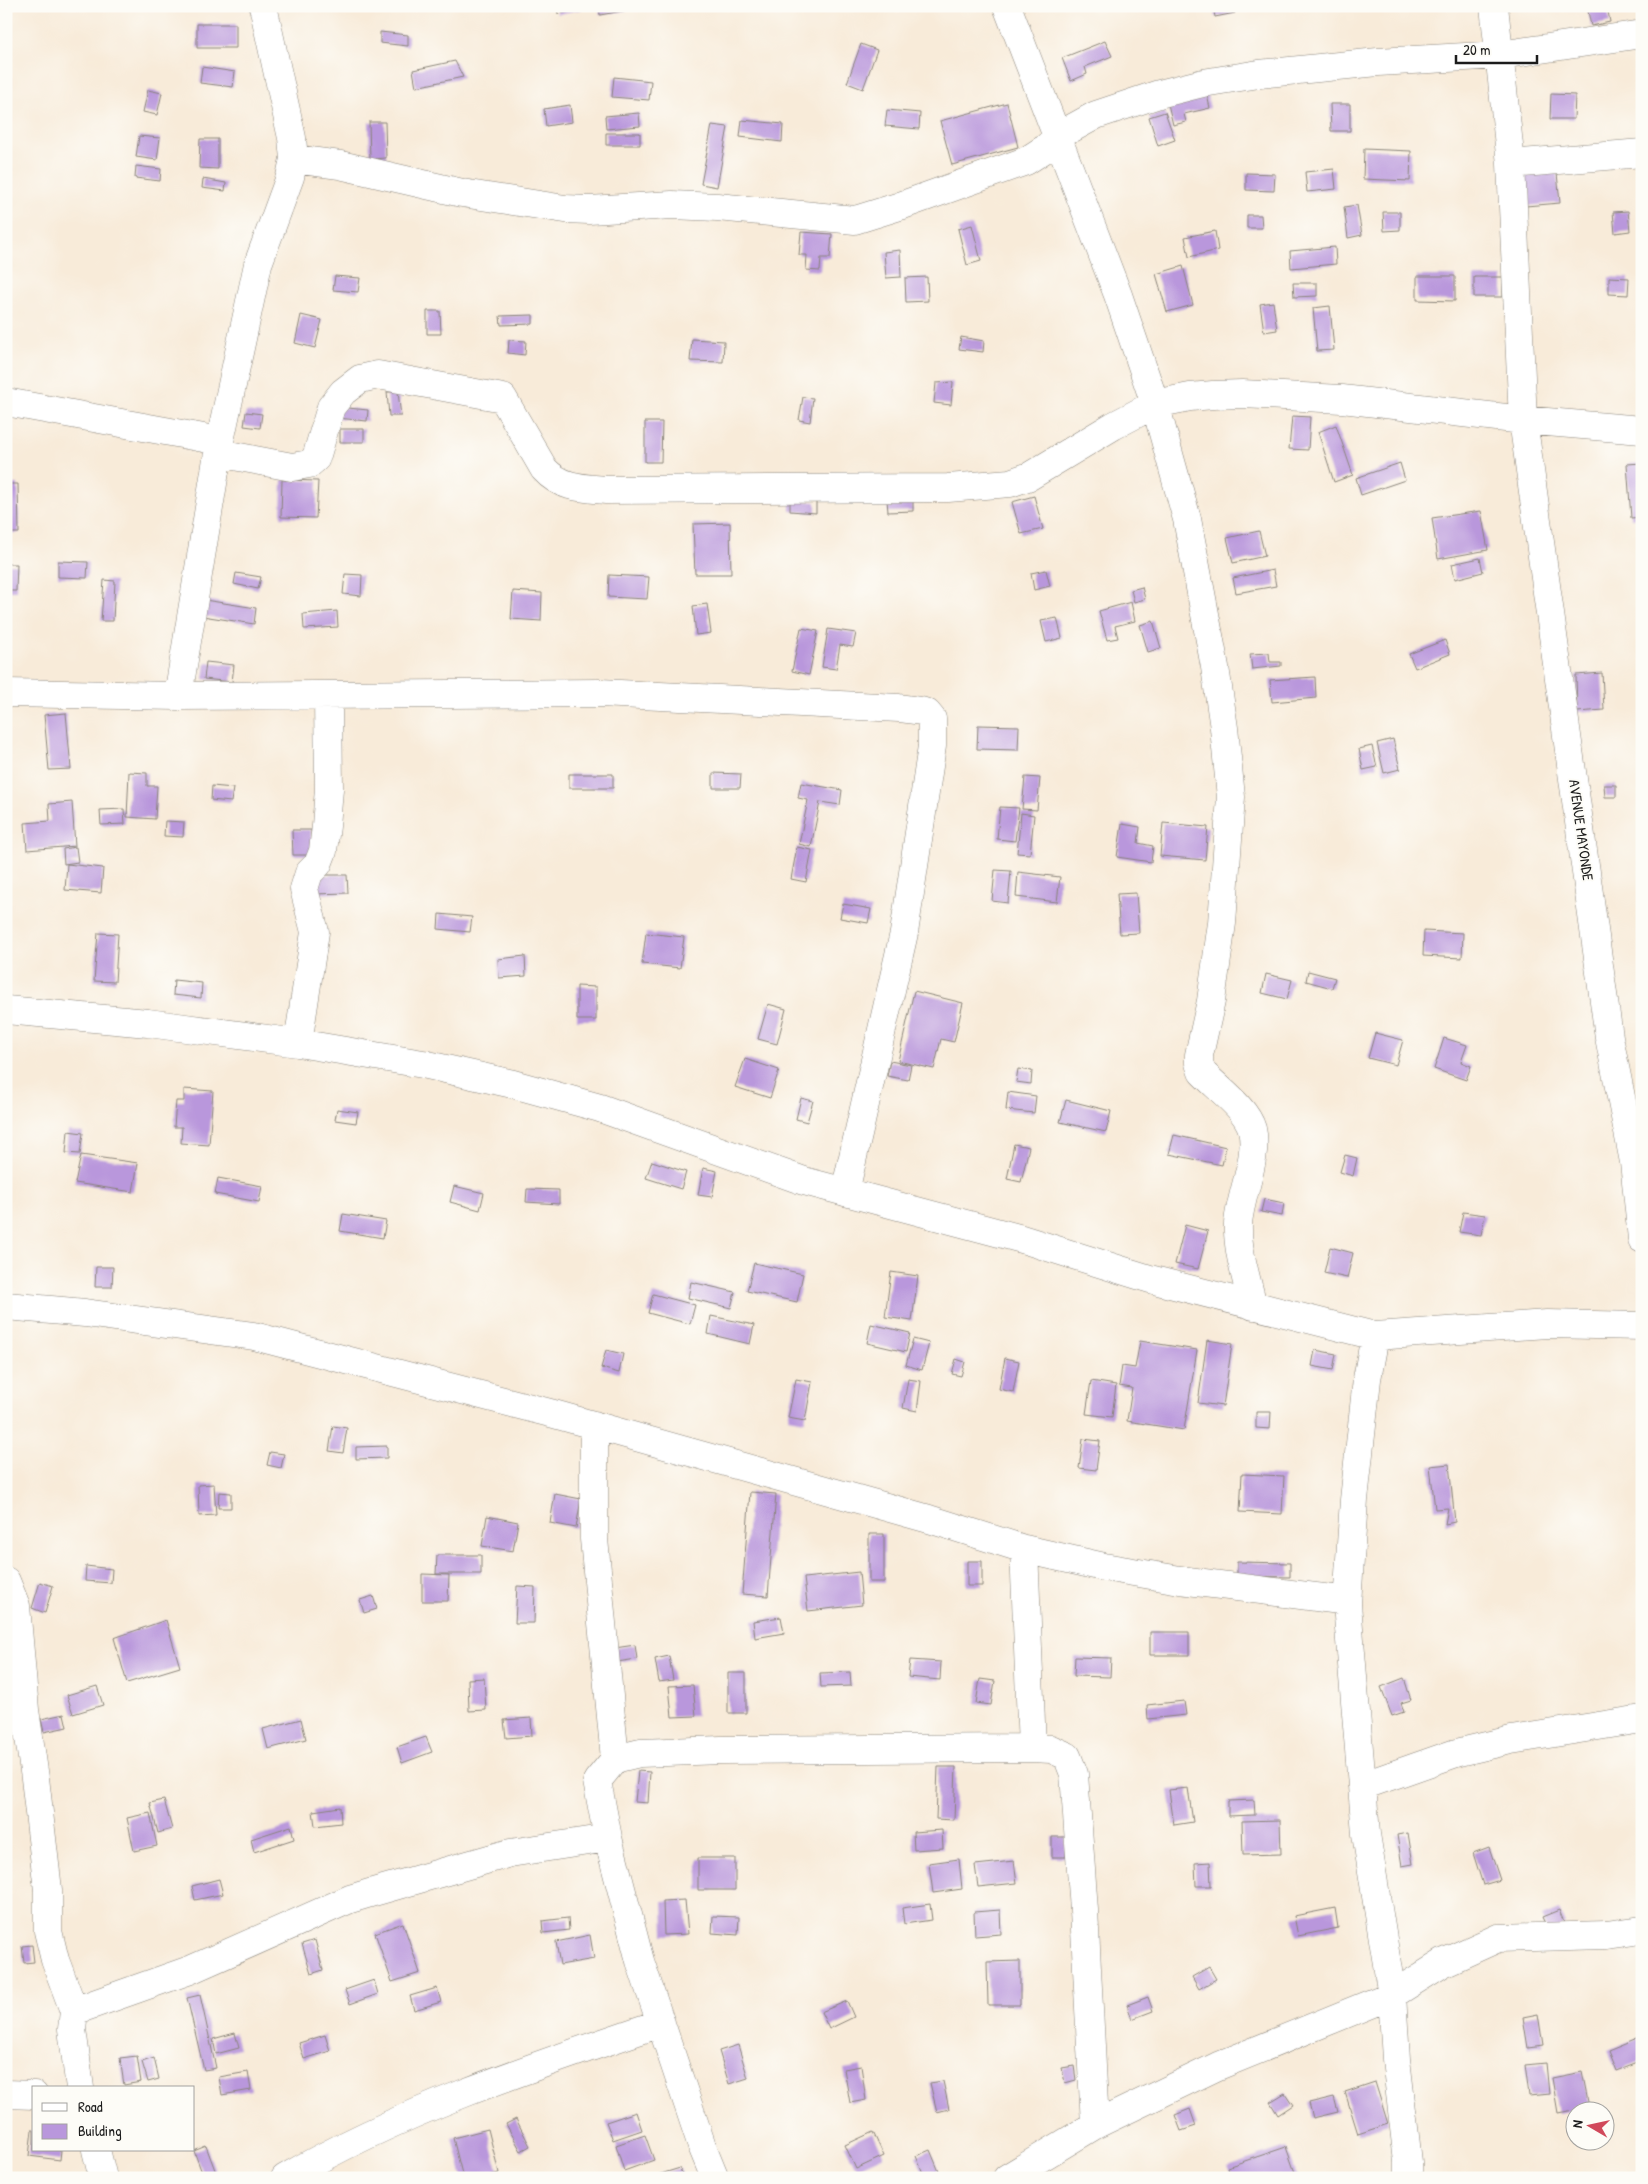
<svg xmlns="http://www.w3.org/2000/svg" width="1648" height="2184" font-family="'Patrick Hand',sans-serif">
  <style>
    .building { fill: #b997dc }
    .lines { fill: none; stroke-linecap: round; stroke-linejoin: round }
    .minor-casing { stroke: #8a847a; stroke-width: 29 }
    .minor { stroke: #fff; stroke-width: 28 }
    .labels { text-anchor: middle; stroke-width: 4; stroke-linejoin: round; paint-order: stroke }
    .street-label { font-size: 15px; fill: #1c1c1c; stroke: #fdfcf7 }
  </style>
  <rect width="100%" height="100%" fill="#fdfcf7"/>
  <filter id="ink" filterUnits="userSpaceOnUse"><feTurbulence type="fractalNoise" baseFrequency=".02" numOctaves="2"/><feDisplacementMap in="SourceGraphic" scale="10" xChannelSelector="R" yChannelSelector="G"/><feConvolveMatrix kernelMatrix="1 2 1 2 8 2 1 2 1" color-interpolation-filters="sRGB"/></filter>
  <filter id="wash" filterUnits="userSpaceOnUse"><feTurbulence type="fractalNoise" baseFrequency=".0096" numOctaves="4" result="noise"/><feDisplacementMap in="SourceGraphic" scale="20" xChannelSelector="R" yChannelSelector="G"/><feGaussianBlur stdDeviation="1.12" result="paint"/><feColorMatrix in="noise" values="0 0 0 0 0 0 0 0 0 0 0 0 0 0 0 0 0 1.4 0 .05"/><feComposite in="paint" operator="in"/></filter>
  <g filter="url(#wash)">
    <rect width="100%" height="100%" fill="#f8ebd9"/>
    <g id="blocks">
      <path class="building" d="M557,6H581L582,9L558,14Z
        M599,6H627L628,10L600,15Z
        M1213,6H1234L1235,13L1215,17Z
        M1587,6H1607L1610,22L1591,26Z
        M197,24H236V48H197Z
        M380,32L408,35V46L380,43Z
        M1105,41L1112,56L1085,67L1087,74L1071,81L1062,58Z
        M861,44L877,50L863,89L847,83Z
        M455,61L463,77L416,87L413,70Z
        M202,67L235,72L233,87L200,83Z
        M614,77L651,81L649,100L612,97Z
        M148,90L162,93L157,115L143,112Z
        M1551,94L1575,95L1574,119H1550Z
        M1207,95L1210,108L1184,114L1186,122L1173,125L1168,104Z
        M1007,103L1018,147L952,165L940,121Z
        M1330,104H1350V131H1331Z
        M570,105L572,122L546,126L544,109Z
        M887,110L920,113L919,129L885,126Z
        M1165,112L1175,140L1158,146L1149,117Z
        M639,113L640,126L606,129L605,116Z
        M742,120L783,124L782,142L740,137Z
        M369,122H385L386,158L370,159Z
        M712,125L728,127L717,187L701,184Z
        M606,133H640V145H606Z
        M139,136L160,138L157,160L136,157Z
        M200,139H218V169L199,168Z
        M1364,149L1411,151L1410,181L1363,179Z
        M136,166L161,169L160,181L135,178Z
        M1334,169L1336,189L1307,192L1305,172Z
        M1246,173L1275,174L1274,191L1246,190Z
        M1557,173L1560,203L1526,206L1523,176Z
        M203,179L226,183L225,191L202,188Z
        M1357,205L1362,235L1348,238L1344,207Z
        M1628,211L1630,231L1615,233L1613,212Z
        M1383,212H1400V230L1384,231Z
        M1247,215H1261L1262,228H1247Z
        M972,225L981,261L967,265L958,229Z
        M1215,231L1218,250L1189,257L1185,237Z
        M801,232L832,234L830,258H821L820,271L806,270L807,255H799Z
        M1335,247L1336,264L1291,268L1290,251Z
        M900,250L901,277L886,278L884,252Z
        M1183,266L1193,305L1167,312L1156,274Z
        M335,276L360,278L358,292L333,290Z
        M1417,276H1455V301L1417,300Z
        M927,277L928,301L906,302L905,278Z
        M1474,277H1503V297H1474Z
        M1609,277L1629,278L1628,295L1609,294Z
        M1293,283H1317V296L1294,297Z
        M1273,302L1277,330L1264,332L1260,304Z
        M1330,306L1334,350L1317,351L1313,308Z
        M427,311H440L441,334H427Z
        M301,315L322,320L315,348L295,343Z
        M533,315V324L501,325L500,316Z
        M961,337L984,341L983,352L959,349Z
        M692,339L724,341L723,362L690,361Z
        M509,340L526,341L525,355L508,353Z
        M953,382L951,405L934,403L936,383Z
        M387,392H398L401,416H389Z
        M803,397L813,398L810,422L799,420Z
        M338,407L368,410L367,421L337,418Z
        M246,412L262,414L260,428L244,426Z
        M1292,416L1310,417L1308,450L1289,449Z
        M645,422H662L661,462H645Z
        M1336,425L1353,475L1334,482L1318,432Z
        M340,429H364V442H340Z
        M1400,463L1405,480L1361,495L1356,478Z
        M1642,463V517L1631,518L1627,464Z
        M282,480L318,481L316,518L281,517Z
        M6,484H18L19,533H6Z
        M1034,496L1043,529L1021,534L1012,502Z
        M913,499V511L888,512L887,500Z
        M790,500L816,502V513L790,511Z
        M1481,511L1488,550L1438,559L1432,518Z
        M730,523L731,574H695L693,524Z
        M1259,531L1265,556L1233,563L1227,538Z
        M1480,558L1483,572L1455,579L1452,564Z
        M58,561L88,562L87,578L58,577Z
        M6,564H17L16,591H6Z
        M1046,570L1050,586L1034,590L1031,573Z
        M1273,570L1276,586L1236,593L1233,578Z
        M236,573L261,577L258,589L234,584Z
        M345,574L362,575L361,596L343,594Z
        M609,575L649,577L647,599L608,597Z
        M104,580L115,581L113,621H101Z
        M1142,587L1145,599L1134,602L1131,590Z
        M513,591L542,593L541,621L511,619Z
        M198,599L256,608L254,624L196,615Z
        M1131,602L1135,621L1115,626L1118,638L1107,640L1099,611Z
        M707,604L711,633L696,635L693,606Z
        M337,611L338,627L304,629L303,614Z
        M1057,618L1062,638L1046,642L1041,621Z
        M1153,621L1161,648L1148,652L1140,625Z
        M801,628L818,631L809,675L792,671Z
        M828,629L856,633L853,647L840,645L836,669L822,667Z
        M1445,640L1450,654L1415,668L1409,654Z
        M1269,653L1270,662H1281V666L1252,669L1250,654Z
        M206,662L234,665L232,682L204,679Z
        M1602,673L1604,710L1577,712L1576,675Z
        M1315,677L1316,698L1272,702L1270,680Z
        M66,713L71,769L49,770L44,715Z
        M978,725L1019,726L1018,750L977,749Z
        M1393,739L1400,769L1384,773L1377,743Z
        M1372,746L1377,767L1363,770L1359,749Z
        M129,772L147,773V786H157L155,819L127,817Z
        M713,773L741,774L740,788H713Z
        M569,774H613V788H569Z
        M1025,777L1040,778L1037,810L1022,809Z
        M801,783L842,790L840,805L820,802L811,847L799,844L808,800L798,798Z
        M1604,785H1616V797H1605Z
        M212,786L233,788L231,802L211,800Z
        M72,802L75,846L27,850L25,823L50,821L49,804Z
        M1000,807L1019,808L1015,841L997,839Z
        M124,809L125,824L101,825L100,810Z
        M1021,813L1034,815L1030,854L1017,853Z
        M165,821L184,822L183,837L164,836Z
        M1163,823L1208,827L1205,860L1160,856Z
        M1122,824L1140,827L1138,843L1153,846L1151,862L1117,857Z
        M292,830H311L312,855H293Z
        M76,847L78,862L64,864L63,849Z
        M797,847L812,850L806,882L791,879Z
        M67,864L103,868L101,893L65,890Z
        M995,870L1011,871L1008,903L992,901Z
        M1018,872L1060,877L1057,902L1016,897Z
        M312,875H347L348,893L313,894Z
        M1136,893L1139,933L1120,934L1117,894Z
        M843,904L871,909L868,923L840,918Z
        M439,914L472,917L470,932L438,929Z
        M1424,931L1463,933L1462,958L1423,956Z
        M98,933L118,934L115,982L94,981Z
        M646,933L684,937L680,968L642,964Z
        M525,956L526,976L499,978L498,959Z
        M1308,971L1335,978L1332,988L1306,981Z
        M1266,974L1292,980L1287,999L1262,993Z
        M174,980L202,983L201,998L173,995Z
        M577,986L596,987V1020H577Z
        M914,991L963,1003L954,1042L941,1039L934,1069L898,1061Z
        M768,1004L786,1009L777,1044L758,1039Z
        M1375,1033L1403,1040L1396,1065L1368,1058Z
        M1444,1038L1467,1045L1461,1062L1471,1066L1466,1080L1434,1069Z
        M745,1059L779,1070L770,1098L735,1087Z
        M890,1061L911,1065L908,1080L887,1076Z
        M1018,1069L1032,1071L1031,1084L1016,1082Z
        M184,1089L213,1091L209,1145L181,1143L182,1127H174L176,1101H184Z
        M1008,1092L1036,1096L1034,1113L1006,1110Z
        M801,1098L813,1101L807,1122L796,1119Z
        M1066,1100L1111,1111L1106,1132L1060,1122Z
        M337,1109L358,1112L356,1123L335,1120Z
        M68,1131L83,1133L80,1154L66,1153Z
        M1174,1135L1226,1147L1222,1165L1169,1154Z
        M1014,1144L1029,1147L1021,1182L1007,1179Z
        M81,1155L138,1163L133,1192L75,1183Z
        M1345,1155L1357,1158L1353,1176L1340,1172Z
        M652,1161L686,1172L681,1189L646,1178Z
        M703,1168L717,1171L712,1197L698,1195Z
        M218,1178L262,1186L259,1202L215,1194Z
        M454,1186L484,1193L480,1210L450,1202Z
        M527,1189L559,1190V1204L526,1202Z
        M1264,1199L1284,1203L1282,1216L1261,1212Z
        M1463,1212L1485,1215L1481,1235L1459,1232Z
        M343,1214L386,1221L383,1238L340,1231Z
        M1185,1225L1208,1231L1198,1269L1175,1264Z
        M1330,1247L1353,1253L1347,1278L1324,1273Z
        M754,1263L803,1274L797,1302L747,1291Z
        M96,1267H113L112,1287H95Z
        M891,1272L918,1276L912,1321L885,1317Z
        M691,1282L735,1292L731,1308L688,1298Z
        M653,1294L695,1305L690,1324L648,1313Z
        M711,1316L754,1325L750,1344L708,1334Z
        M871,1324L910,1333L906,1352L867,1343Z
        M913,1339L929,1343L922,1370L906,1365Z
        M1207,1340L1232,1344L1223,1406L1198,1403Z
        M1140,1341L1197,1350L1184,1430L1127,1421L1132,1388L1119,1386L1122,1366L1135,1368Z
        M606,1350L623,1354L619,1373L601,1368Z
        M1315,1350L1336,1354L1333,1370L1312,1366Z
        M1005,1358L1019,1361L1013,1392L999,1389Z
        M956,1359L965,1362L961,1376L952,1374Z
        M796,1379L812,1382L805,1421L788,1418Z
        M908,1379L921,1381L917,1411L903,1408Z
        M1091,1381L1116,1385L1112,1417L1086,1414Z
        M1256,1412H1271L1270,1429L1256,1428Z
        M333,1426L347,1428L343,1453L329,1451Z
        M1083,1439L1100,1441L1096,1470L1079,1468Z
        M387,1446V1458L356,1459V1447Z
        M270,1452L284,1454L281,1468L267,1465Z
        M1449,1464L1455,1522L1445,1524L1448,1508L1435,1509L1430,1466Z
        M1242,1474L1284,1476L1282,1514L1240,1512Z
        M214,1484L216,1515L199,1516L198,1485Z
        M219,1492L231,1493V1508H218Z
        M750,1492L776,1494L768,1596L742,1594Z
        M555,1494L581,1499L576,1528L550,1523Z
        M487,1516L518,1522L513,1551L482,1546Z
        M869,1534H884V1582H869Z
        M437,1555H481V1574H436Z
        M967,1561H982V1586H967Z
        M1237,1562L1290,1563V1577L1237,1576Z
        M86,1566L112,1569L111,1583L85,1581Z
        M859,1572L862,1605L808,1611L804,1578Z
        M422,1574L449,1575L448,1601H422Z
        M40,1582L53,1586L45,1613L32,1608Z
        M517,1586L535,1587L534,1623H515Z
        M373,1596L377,1609L364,1613L360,1600Z
        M781,1617L784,1633L755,1638L753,1621Z
        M166,1620L180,1667L127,1683L114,1638Z
        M1150,1632H1189V1655H1150Z
        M635,1645L637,1659L610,1663L608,1649Z
        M669,1656L673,1680L659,1682L655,1659Z
        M1075,1657L1111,1658L1110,1677L1074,1676Z
        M910,1660L941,1662L940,1680L908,1677Z
        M850,1672L851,1686L821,1687L820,1673Z
        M728,1673H746V1713H728Z
        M484,1678L486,1710L469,1711L468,1679Z
        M1404,1678L1411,1700L1401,1703L1404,1712L1392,1716L1381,1687Z
        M980,1679L995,1681L991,1705L976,1703Z
        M693,1685L696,1716L672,1717L669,1686Z
        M97,1686L103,1705L73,1714L67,1695Z
        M1184,1701L1186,1715L1148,1719L1147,1705Z
        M64,1714L67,1727L44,1732L41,1719Z
        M531,1718L532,1736L506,1738L504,1720Z
        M301,1719L306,1739L268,1749L263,1729Z
        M426,1737L432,1752L402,1763L397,1747Z
        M938,1767H956L954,1820L936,1819Z
        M638,1771L650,1772L648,1803L635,1802Z
        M1188,1788L1193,1822L1174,1825L1169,1790Z
        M164,1800L172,1829L158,1833L150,1803Z
        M1254,1800L1255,1815L1228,1816V1801Z
        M340,1807L341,1823L315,1826L313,1811Z
        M150,1813L157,1846L134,1851L127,1818Z
        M1280,1820L1281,1854L1243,1855L1242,1821Z
        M291,1826L294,1839L254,1852L251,1839Z
        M942,1830L943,1848L914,1850L913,1832Z
        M1408,1833L1413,1864L1402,1866L1397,1835Z
        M1052,1837H1066V1857H1052Z
        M1489,1847L1500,1880L1483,1885L1473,1853Z
        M698,1858H735V1890H698Z
        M959,1859L962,1889L933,1893L929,1863Z
        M1014,1861L1017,1883L978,1887L975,1865Z
        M1210,1862L1211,1886H1196L1195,1863Z
        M219,1879L223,1894L195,1900L192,1886Z
        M685,1900L688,1934L664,1935L663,1901Z
        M930,1904L932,1920L904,1924L902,1908Z
        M1335,1908L1338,1928L1298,1936L1294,1916Z
        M1000,1910L1001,1934L975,1936L974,1912Z
        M1559,1910L1565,1925L1549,1932L1542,1917Z
        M713,1916L739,1917L738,1935L712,1933Z
        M568,1918L569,1930L543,1933L542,1921Z
        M403,1923L420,1973L392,1982L375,1933Z
        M590,1935L594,1959L560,1965L556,1942Z
        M315,1940L323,1970L311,1974L302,1944Z
        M32,1945L34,1962L24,1963L22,1946Z
        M1020,1961V2005H988L987,1962Z
        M1209,1967L1216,1979L1199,1989L1192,1977Z
        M374,1980L378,1994L350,2004L345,1990Z
        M437,1988L441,2002L414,2010L410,1996Z
        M200,1995L216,2068L204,2070L187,1998Z
        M1148,1997L1153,2011L1132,2019L1127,2005Z
        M847,2001L854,2017L829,2029L821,2012Z
        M1538,2014L1543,2046L1528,2048L1523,2017Z
        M235,2033L239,2048L216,2054L213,2039Z
        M325,2035L330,2051L304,2059L299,2043Z
        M1642,2037V2061L1616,2071L1608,2051Z
        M738,2045L748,2078L729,2084L719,2051Z
        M137,2056L141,2082L124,2085L120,2058Z
        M154,2058L159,2079L148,2082L142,2062Z
        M1546,2063L1549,2094L1529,2096L1525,2065Z
        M861,2066L866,2100L850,2103L844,2069Z
        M1074,2066L1076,2080L1065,2083L1062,2068Z
        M248,2072L251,2090L222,2095L219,2077Z
        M1582,2072L1589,2107L1558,2113L1552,2078Z
        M943,2081L949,2109L937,2112L930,2083Z
        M1375,2082L1388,2124L1358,2134L1345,2092Z
        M1285,2093L1293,2105L1278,2115L1270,2102Z
        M1334,2097L1338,2112L1313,2118L1309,2103Z
        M1190,2109L1196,2126L1181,2131L1175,2115Z
        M636,2112L642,2130L613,2140L606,2122Z
        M516,2119L530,2146L521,2151L506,2124Z
        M488,2129L499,2173L479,2178H463L453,2138Z
        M32,2130H34V2150H61L60,2160L29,2156Z
        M873,2132L884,2156L856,2169L845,2145Z
        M645,2135L654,2160L624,2171L616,2145Z
        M206,2146L218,2178H204L194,2151Z
        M1286,2147L1297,2178H1231L1227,2167Z
        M930,2150L940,2174L925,2178L916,2156Z
        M680,2168L683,2178H652L651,2177Z"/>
    </g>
  </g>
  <g filter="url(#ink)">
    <use href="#blocks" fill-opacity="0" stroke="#8a847a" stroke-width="1"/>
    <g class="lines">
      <g class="minor-casing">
        <path id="minor" d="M1007,6L1118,295L1155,404L1187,519L1215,667L1224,728L1231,797L1222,923L1211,1001L1199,1055V1063L1202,1072C1217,1088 1246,1108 1252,1129C1259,1157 1240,1195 1238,1224C1237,1251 1247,1280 1253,1306
          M1494,6L1511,164L1523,420L1609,1037L1634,1162L1642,1239
          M294,159L340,165L462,193L565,209L589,210L672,205L717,207L855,220L900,206L1026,161L1046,148L1058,136L1096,115L1159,94L1203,83L1259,74L1378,62L1500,55L1642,34
          M1511,164L1642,153
          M6,402L220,441
          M218,453L292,467L309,464L316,458L331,407L343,392L360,379L378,375L503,398L544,469C561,488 582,488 606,490L948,488L1010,483L1030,476L1113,426L1155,404L1190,397L1213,395L1242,394L1342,399L1523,420L1642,430
          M6,693L178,696L600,693L899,708L921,711L927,713L932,719V746L904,933L845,1192
          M178,696L220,441L258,264L290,177L294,159L292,138L263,6
          M6,1010L148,1023L298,1043L423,1064L513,1084L600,1108L804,1181L1022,1239L1150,1279L1375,1336L1547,1324L1642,1326
          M298,1043L315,932L304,889L309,873L318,864L323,851L326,826L329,789L328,695
          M6,1306L85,1313L254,1336L554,1414L929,1519L1024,1549L1104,1567L1180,1580L1340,1600L1347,1604
          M1375,1336L1367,1379L1354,1500L1347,1604L1366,1834L1392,1995L1396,2059L1408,2162V2178
          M594,1425V1539L615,1759
          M1024,1549L1032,1748
          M6,1581L16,1606L25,1710L35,1778L48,1890V1931L55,1960L74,2011L72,2029L80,2088
          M1362,1786L1456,1753L1511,1740L1642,1719
          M74,2011L190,1970L350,1899L370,1893L510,1853L608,1838
          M6,2094L34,2095
          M96,2150L103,2178
          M285,2178C402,2110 534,2066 661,2023
          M715,2178L702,2146L640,1961L608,1838L597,1781L615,1759L640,1753L721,1750L1032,1748L1051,1749L1067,1756L1074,1774L1084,1910L1095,2125
          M1007,2178L1095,2125L1218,2066L1392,1995L1443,1963L1498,1938L1606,1935L1642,1930"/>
      </g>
      <use href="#minor" class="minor"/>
    </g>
  </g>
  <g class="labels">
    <g class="street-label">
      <text transform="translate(1581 830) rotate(82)" y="5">AVENUE MAYONDE</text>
    </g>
  </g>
  <rect width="1648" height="2184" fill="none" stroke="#fdfcf7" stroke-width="25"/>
  <rect x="32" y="2086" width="162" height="65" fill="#fdfcf7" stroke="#a3a29f"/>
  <rect x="42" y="2103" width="25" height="8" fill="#ffffff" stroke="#a3a29f"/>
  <text x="78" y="2112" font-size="15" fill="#1c1c1c">Road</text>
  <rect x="42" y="2124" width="25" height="15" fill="#b997dc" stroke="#a3a29f"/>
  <text x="78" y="2136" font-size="15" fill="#1c1c1c">Building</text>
  <g transform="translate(1590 2126) rotate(279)"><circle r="24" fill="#fdfcf7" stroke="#a3a29f"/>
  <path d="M0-4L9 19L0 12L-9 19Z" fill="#d1495b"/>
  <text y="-8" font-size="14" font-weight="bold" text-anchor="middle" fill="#1c1c1c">N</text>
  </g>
  <path d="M1456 55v8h81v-8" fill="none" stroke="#1c1c1c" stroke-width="2.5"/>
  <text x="1463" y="55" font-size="15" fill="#1c1c1c" stroke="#fdfcf7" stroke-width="4" paint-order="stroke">20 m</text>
</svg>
